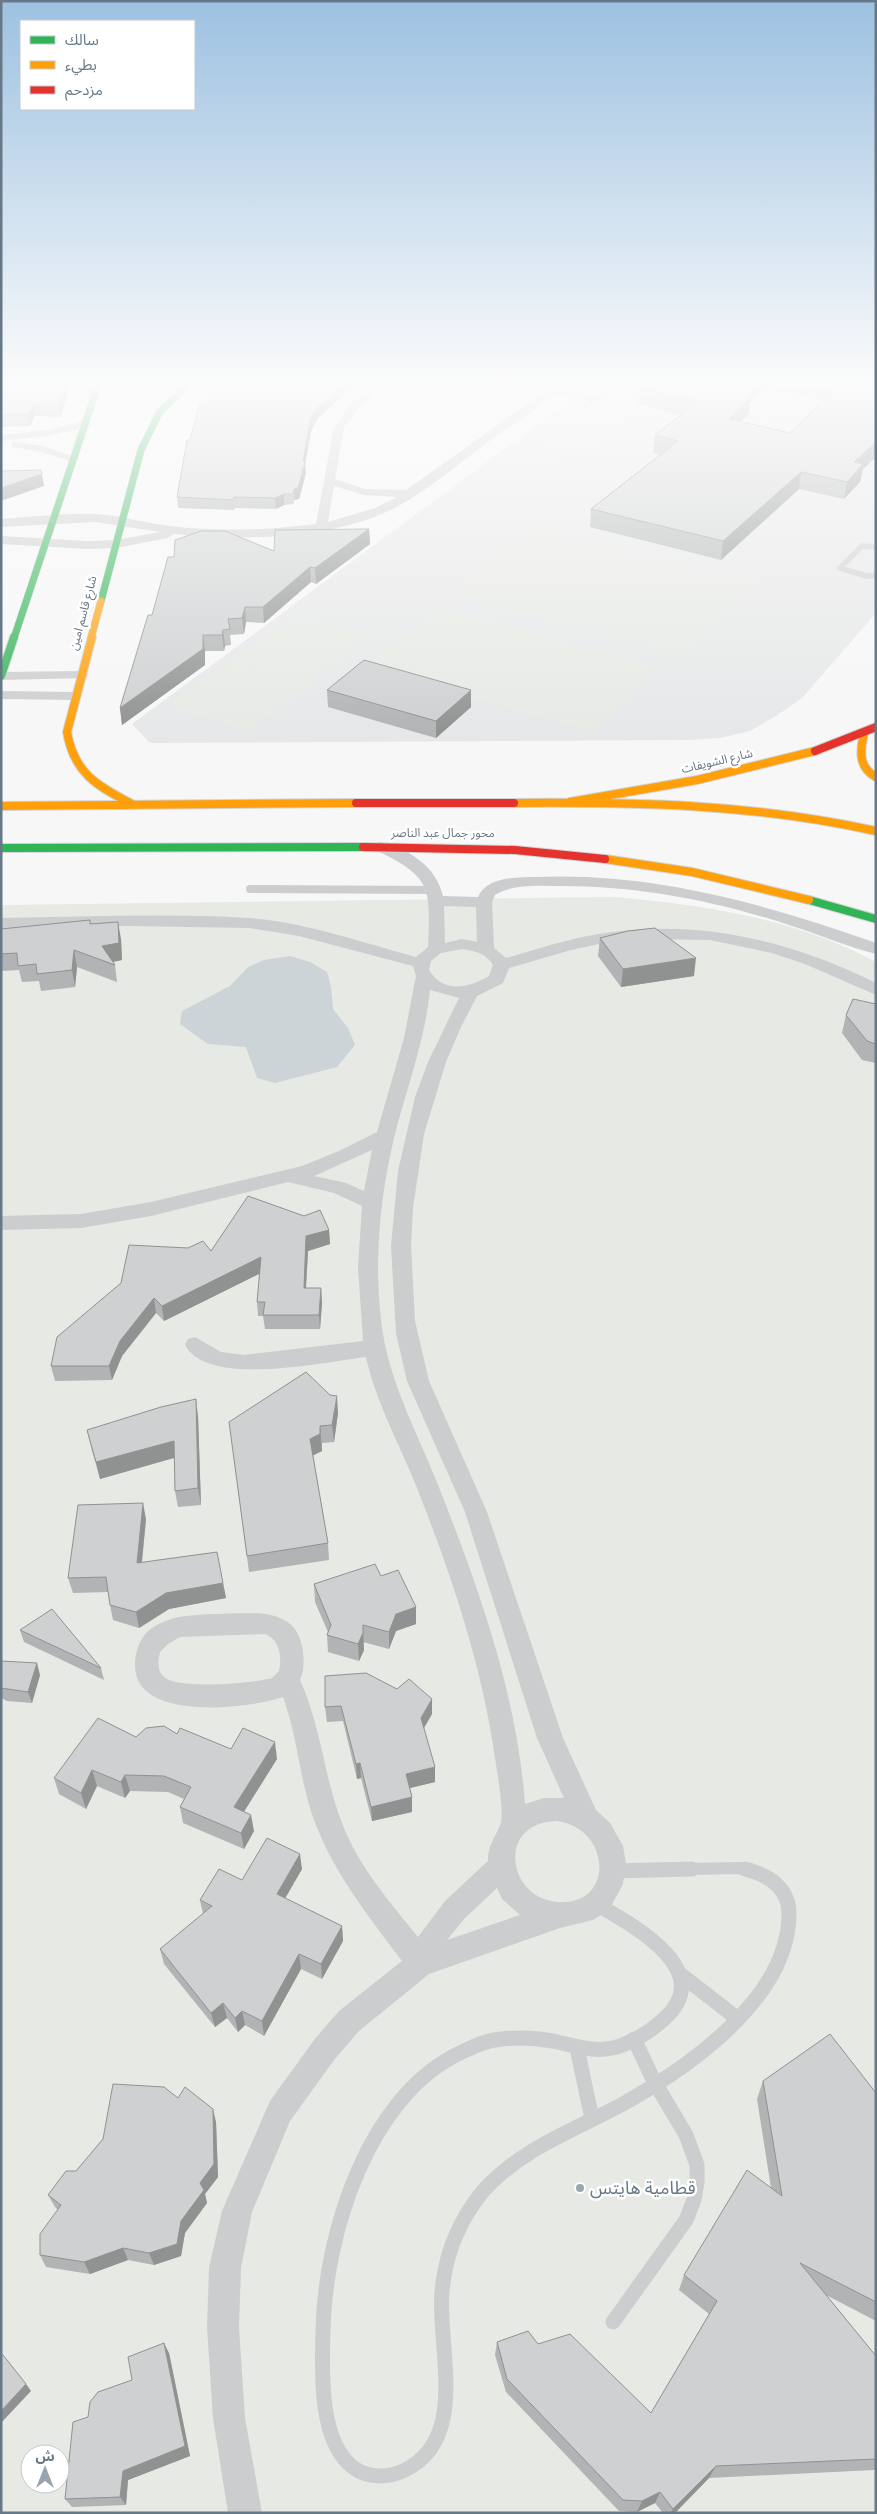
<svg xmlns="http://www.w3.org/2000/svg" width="877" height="2514" font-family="Ubuntu,'Noto Sans Arabic',sans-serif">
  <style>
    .built { fill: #e6e7e8 }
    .green { fill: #e6e9e4; fill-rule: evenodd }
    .water { fill: #ccd4d7 }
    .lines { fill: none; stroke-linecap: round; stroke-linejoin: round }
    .fast-far1-casing { stroke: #d3d4d5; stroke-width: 8 }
    .fast-casing { stroke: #d3d4d5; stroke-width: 10 }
    .slow-far1-casing { stroke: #d3d4d5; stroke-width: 8 }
    .slow-casing { stroke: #d3d4d5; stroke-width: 10 }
    .jam-casing { stroke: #d3d4d5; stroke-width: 10 }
    .lane-far3 { stroke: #cccdce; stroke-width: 5.5 }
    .lane-far2 { stroke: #cccdce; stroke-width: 8 }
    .lane-far1 { stroke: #cccdce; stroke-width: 12 }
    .lane { stroke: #cccdce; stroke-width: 15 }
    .street { fill: #cccdce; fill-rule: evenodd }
    .fast-far1 { stroke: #30b455; stroke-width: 7 }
    .fast { stroke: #30b455; stroke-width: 8 }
    .slow-far1 { stroke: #ff9f0a; stroke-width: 7 }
    .slow { stroke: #ff9f0a; stroke-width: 8 }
    .jam { stroke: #e5322d; stroke-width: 8 }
    .wall { fill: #b1b3b4; fill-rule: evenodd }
    .shaded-wall { fill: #909292 }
    .building { fill: #ced0d1; stroke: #909292 }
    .poi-dot { fill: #99a5ae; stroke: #fff; stroke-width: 2 }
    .labels { text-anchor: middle; stroke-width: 5; stroke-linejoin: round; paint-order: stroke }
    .far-street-label { font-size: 12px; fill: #677987; stroke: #fff }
    .near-poi-label { font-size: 18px; fill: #677987; stroke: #fff; text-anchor: start }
  </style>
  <rect width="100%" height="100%" fill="#f7f7f7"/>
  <path class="built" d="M591,385H876V613L802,698L776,716L750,731L720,738L689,740L150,743L132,724Z"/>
  <path class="green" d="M570,412L631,425L614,438L552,425Z
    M548,429L609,443L591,457L529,443Z
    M515,452L580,466L560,483L494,467Z
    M489,471L555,486L533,503L467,487Z
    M529,527L759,582L686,656L446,594Z
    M438,608L659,667L593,732L364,668Z
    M293,616L369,637L248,731L168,706Z
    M613,897C702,904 796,919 876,962V2513H1V905ZM30,2454H60V2484H30Z"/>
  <path class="water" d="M290,956L310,962L327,972L331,987L333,1009L348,1028L355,1045L337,1067L275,1083L257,1078L246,1047L208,1044L180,1024L182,1011L230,986L248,967L264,960Z"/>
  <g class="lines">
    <g class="fast-far1-casing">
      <path id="fast-far1" d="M101,601L141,450L159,413L187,385
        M14,638L98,385"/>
    </g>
    <g class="fast-casing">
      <path id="fast" d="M1,676L14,637
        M1,848L363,847
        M809,900L876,919"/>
    </g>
    <g class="slow-far1-casing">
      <path id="slow-far1" d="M91,638L101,601"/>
    </g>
    <g class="slow-casing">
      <path id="slow" d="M92,637L67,732C74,773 97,786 132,804
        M864,733C860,751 858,767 876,777
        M570,802L697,780L815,751
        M514,803C639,802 753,804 876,831
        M1,806L356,803
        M605,859L692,872L809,900"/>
    </g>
    <g class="jam-casing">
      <path id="jam" d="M815,751L876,727
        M356,803H514
        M363,847L515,850L605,859"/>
    </g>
    <path class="lane-far3" d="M552,390L595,399
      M584,407L614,385
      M876,547L862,546L840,568L866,576L876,575"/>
    <path class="lane-far2" d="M250,889L433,890"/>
    <path class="lane-far1" d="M640,1870L738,1868L751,1870"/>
    <path class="lane" d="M613,1871L692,1869
      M596,1904C633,1925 718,1971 664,2019C651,2031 636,2040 620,2046C597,2054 576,2046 553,2041C536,2038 519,2037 502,2039C487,2040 475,2046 462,2052C368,2095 325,2234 323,2330C322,2369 318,2442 354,2468C368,2478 387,2478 403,2471C473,2439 434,2341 443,2283C447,2249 462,2216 484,2190C521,2149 574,2130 621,2105C688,2068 789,1998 789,1914C789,1888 769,1875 745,1869
      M680,1974L738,2019
      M577,2048L592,2119
      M613,2322L686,2220L694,2200L697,2182V2165L686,2135L654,2081L634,2039"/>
    <path class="street" d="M53,385C66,384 91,382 101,391L96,394L58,388Z
      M375,385H386L361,405L344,427L335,479L365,489L406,490L554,385H565C551,401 511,425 492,439C464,460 436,483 407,501C344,540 245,541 174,534L168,538L116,548L87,549L1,544V536L87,541L116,540L160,532L96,522L1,527V519C33,517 65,513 96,514C122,516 146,523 171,526C219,532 268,530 316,524L334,427L353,401ZM334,486L364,495L397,497L375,508L328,522Z
      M85,421L90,424L89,426L49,436L1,441V435L49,430Z
      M16,442L43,446L79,459L73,462L37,451L12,447V443Z
      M81,671L88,675L86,678L1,680V672Z
      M1,691L75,692L82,696L75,700L1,699Z
      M380,842C409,849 436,866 443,896L478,897C486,877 517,877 535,877C653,872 766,904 876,943V954C847,947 818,934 789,925C716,901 639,886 562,886C540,886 514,883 495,895L492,902L494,948L506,958C535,950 564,940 593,935C692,917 788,939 876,983V995L805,964L772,953L710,940L640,939L604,943L571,950L509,968L503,983L477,996L461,1027L446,1062L424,1134L413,1208L411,1246L415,1321L429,1381L487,1512L563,1738L596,1810L610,1823L623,1846L626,1863L623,1884L609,1910L593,1920L560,1928L429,1974L359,2031L334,2060L290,2121L252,2212L241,2268L239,2327L245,2418L262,2513H228L213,2418L207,2327L209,2268L222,2211L270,2101L314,2040L339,2011L402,1961C366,1913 328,1866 310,1808C299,1771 296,1732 283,1697C248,1709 134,1722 135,1665C135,1653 139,1640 148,1631C156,1624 169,1619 179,1617C193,1614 253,1612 266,1614C272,1615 279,1617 284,1620C303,1628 308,1663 300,1680C321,1726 324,1777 342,1823C358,1866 390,1902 418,1937L445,1901L488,1861C488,1843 497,1836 501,1822C504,1810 497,1772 495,1758C482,1665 451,1574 417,1488C400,1445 376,1403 366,1357C324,1362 208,1388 185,1345L188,1339L195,1337L221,1352L244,1355L363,1341L358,1267L362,1206L334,1193L288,1182L151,1216L81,1228L1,1230V1216L81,1214L151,1202L302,1166L339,1151L377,1132L404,1038L416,976L413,966L299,936L250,928L128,926L1,928V918C83,917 167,913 249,918C305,922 361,942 416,957L428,947C431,887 431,876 375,850L372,847L375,844ZM444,906L476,907L477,942L462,939L445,943ZM462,949C475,951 486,953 493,965L489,976C468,988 444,994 429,970L431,961L441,953ZM430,990L459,998L428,1062L415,1097L398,1171L391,1246L396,1333L407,1381L465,1512L537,1738L564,1798H544L525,1804C517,1696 480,1591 440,1490C418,1433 387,1380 381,1319C374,1259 380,1197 394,1138C406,1090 425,1041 430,990ZM372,1150L364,1191L346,1183L314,1176ZM265,1634C280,1639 282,1658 279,1671L272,1678C253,1683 178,1690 164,1677C157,1672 158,1660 160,1652L168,1644L180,1637ZM557,1821C609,1828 615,1899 565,1902C508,1906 493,1822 557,1821ZM497,1888L502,1899L520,1915L447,1940L464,1919Z"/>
    <use href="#fast-far1" class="fast-far1"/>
    <use href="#fast" class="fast"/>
    <use href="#slow-far1" class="slow-far1"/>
    <use href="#slow" class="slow"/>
    <use href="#jam" class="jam"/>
  </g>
  <path class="wall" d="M1,385L67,397L60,417L35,416L30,426L1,427Z
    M643,385H876V457L863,469L860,482L844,499L799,489L721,560L590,527L591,509L660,454L653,453L655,435L681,415L638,404L640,387ZM765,389L824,400L790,433L740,422L749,413L750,402Z
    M318,418L311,431L305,465L306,473L299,499L294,500V504L284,505L276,509L235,508L234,510L178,508L177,497L190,440Z
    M369,529L370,544L316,584L311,582L264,623L246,622L244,634L230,635L231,645L225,646L224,651H205V665L122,725L120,708L152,615L274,551Z
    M327,690L471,707L436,738L328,707Z
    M91,924L121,939L122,960L112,962L115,965L117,982L77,967L75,987L41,991L39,981L22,982L19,970L1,971V929Z
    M600,938L694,976L621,987L598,956Z
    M876,1004V1063L862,1060L842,1033L846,1015Z
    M329,1230L330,1244L308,1251L306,1288H321L322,1303L320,1329H265L263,1316H258L257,1302L260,1273L164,1321L156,1313L122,1356L112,1380L55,1381L51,1366L211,1251Z
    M338,1413L334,1442L322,1443V1451L313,1455L328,1543L329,1560L249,1572L229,1422Z
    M198,1416L201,1505L178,1507L175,1491L174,1458L100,1479L91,1447L87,1430Z
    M146,1519L142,1563L223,1583L226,1598L169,1609L139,1628L113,1620L110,1605L108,1592L73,1593L68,1578Z
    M381,1576L416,1607V1624L396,1631L389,1649L363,1642L364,1650L359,1661L328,1652L327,1635L328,1632L315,1602L314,1584Z
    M20,1630L101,1668L104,1680L24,1642Z
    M1,1661L40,1675L32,1703L7,1701L1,1698Z
    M397,1689L432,1699V1714L424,1728L435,1782L410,1788L412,1797V1812L372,1821L361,1778L357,1779L343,1721L327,1722L325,1707Z
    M177,1734L231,1749L277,1759L244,1811L254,1831L244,1849L183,1823L180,1807L184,1799L168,1792L130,1791L125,1798L97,1786L86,1809L59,1794L54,1778L136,1737Z
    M302,1869L285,1898L342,1926L343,1941L322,1979L301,1969L264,2036L245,2025L238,2032L227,2018L215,2027L164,1964L160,1949L203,1914L200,1900L242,1880Z
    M763,2081L876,2093V2321L826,2295L876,2356V2469L874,2470L709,2478L675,2513H663L655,2503L637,2512L619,2511L506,2392L495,2355L497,2342L538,2344L651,2413L709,2314L679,2290L684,2275L771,2188L757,2099Z
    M178,2098L216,2122L218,2177L205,2194L207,2203L185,2233L181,2256L154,2265L128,2260L90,2274L46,2267L40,2255L58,2210L55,2207L48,2195L76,2171Z
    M169,2353L190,2456L128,2480L126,2505L72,2507L65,2499L88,2417L132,2380Z"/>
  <path class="shaded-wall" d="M344,385H355L318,418L311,431L305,465L306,473L299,499L294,500V504V489L303,461L310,420L318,407Z
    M753,385H766L765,389L750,402L749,413L727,436L729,419L750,387Z
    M66,386L67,397L60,417L58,405Z
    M33,405L35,416L30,426L28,415Z
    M876,442V457L863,469L860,482L844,499L847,482L854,462Z
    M801,472L799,489L721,560L723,541Z
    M42,474L44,486L1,501V488Z
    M284,494V505L276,509L275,498Z
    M369,529L370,544L316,584L315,568Z
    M310,567L311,582L264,623L263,607Z
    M245,607L246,622L244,634L242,618Z
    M223,630L225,646L224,651L222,635Z
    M203,635L205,651V665L122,725L120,708Z
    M471,690V707L436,738V721Z
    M118,922L121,939L122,960L108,963L102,946Z
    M74,950L77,967L75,987L72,970Z
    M696,958L694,976L621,987L623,969Z
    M329,1230L330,1244L308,1251L305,1303L304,1288L306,1236Z
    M261,1257L263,1272L164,1321L162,1306Z
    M321,1288L322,1303L320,1329L319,1315Z
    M154,1298L156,1313L122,1356L112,1380L109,1366L120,1341Z
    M337,1396L338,1413L334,1442L332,1425Z
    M196,1399L198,1416L201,1505L198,1488Z
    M320,1426L322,1451L312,1456L310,1439Z
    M174,1441L177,1457L100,1479L96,1462Z
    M143,1503L146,1519L140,1579L137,1563Z
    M223,1583L226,1598L169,1609L139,1628L136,1612L166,1593Z
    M416,1607V1624L396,1631L389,1649V1632L396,1614Z
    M363,1625L364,1650L359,1661L358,1644Z
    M37,1663L40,1675L32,1703L28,1692Z
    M432,1699V1714L421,1733V1718Z
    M275,1742L277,1759L237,1823L234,1807Z
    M360,1763L361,1778L357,1779L356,1764Z
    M435,1767V1782L406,1789V1774Z
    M92,1770L97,1786L86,1809L81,1793Z
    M125,1775L130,1791L125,1798L121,1782Z
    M412,1797V1812L372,1821L371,1807Z
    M251,1815L254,1831L244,1849L241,1833Z
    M300,1854L302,1869L279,1909L277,1894Z
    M342,1926L343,1941L322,1979L321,1964Z
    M299,1954L301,1969L264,2036L262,2021Z
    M223,2003L227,2018L215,2027L211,2013Z
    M242,2011L245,2025L238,2032L235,2018Z
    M213,2109L216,2122L218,2177L205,2194L207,2203L185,2233L181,2256L154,2265L149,2253L181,2221L200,2183Z
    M123,2248L128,2260L90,2274L84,2262Z
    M164,2343L169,2353L190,2456L128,2480L126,2505L120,2497L123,2471Z
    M26,2384L31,2391L1,2423V2411Z
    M716,2466L709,2478L675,2513H671L673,2509Z
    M660,2492L655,2503L637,2512L642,2501Z"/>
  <path class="building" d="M1,385H63L66,386L58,405H33L28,415H1Z
    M220,385H344L318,407L310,420L303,461L305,462L298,488L294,489L293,494H284L275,498L234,497L233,500L177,497L187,440H190L199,406Z
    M643,385H753L750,387L751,396L729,419L790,433L839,385H834H876V442L854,462L863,464L847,482L801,472L723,541L591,509L678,441L655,435L698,402L640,387Z
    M41,470L42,474L1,488V471Z
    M369,529L315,568L310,567L263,607H245L242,618L228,619L230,629L223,630L222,635H203V649L120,708L148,615H152L168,557H174L175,540L201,531H225L274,551L275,530Z
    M364,660L471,690L436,721L327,690Z
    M90,920V924L118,922L119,943L102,946L115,965L74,950L72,970L37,974L36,964L18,966L17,953L1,954V929Z
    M655,928L696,958L623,969L600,938L628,931Z
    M853,999L876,1004V1044L867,1041L846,1015Z
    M248,1196L304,1216L320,1210L329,1230L306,1236L304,1288H321L319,1315H263L265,1302H257L261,1257L162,1306L154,1298L120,1341L109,1366H51L57,1337L121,1283L129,1245L188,1248L203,1241L211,1251Z
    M306,1372L330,1395L337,1396L332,1425L320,1426V1434L310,1439L328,1543L247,1556L229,1422Z
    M196,1399L198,1488L175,1491L174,1441L96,1462L87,1430L161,1407Z
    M143,1503L137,1563L217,1552L223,1583L166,1593L136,1612L110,1605L106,1577L68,1578L78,1505Z
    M375,1564L381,1576L398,1570L416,1607L396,1614L389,1632L363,1625V1633L358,1644L327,1635L331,1625L314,1584Z
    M52,1609L101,1668L20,1630Z
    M1,1661L37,1663L28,1692L1,1688Z
    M366,1673L397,1689L409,1679L432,1699L421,1718L435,1767L406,1774L412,1797L371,1807L360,1763L356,1764L341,1706L325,1707V1676Z
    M98,1718L136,1737L146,1728L164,1726L177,1734L180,1728L231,1749L243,1728L275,1742L234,1807L251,1815L241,1833L180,1807L191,1787L164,1776L125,1775L121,1782L92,1770L81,1793L54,1778Z
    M267,1838L300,1854L277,1894L342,1926L321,1964L299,1954L262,2021L242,2011L235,2018L223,2003L211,2013L160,1949L212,1906L200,1900L219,1869L242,1880Z
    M830,2034L876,2093V2302L800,2263L876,2356V2459L716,2466L673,2509L660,2492L642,2501L623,2500L507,2379L497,2342L528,2331L538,2344L570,2334L651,2413L717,2301L684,2275L747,2170L782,2196L763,2081Z
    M113,2084L164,2087L178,2098L185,2087L213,2109L214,2164L200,2183L204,2190L181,2221L177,2244L149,2253L123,2248L84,2262L40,2255V2234L61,2205L48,2195L66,2171H76L103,2139Z
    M164,2343L185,2446L123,2471L120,2497L65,2499L73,2422L88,2417L90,2402L98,2392L132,2380L128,2357Z
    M1,2355H3L26,2384L1,2411Z"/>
  <linearGradient id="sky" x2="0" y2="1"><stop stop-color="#9dc1e1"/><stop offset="0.52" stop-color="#fbfbfb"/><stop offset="1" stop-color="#fbfbfb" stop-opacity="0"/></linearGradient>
  <rect width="877" height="737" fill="url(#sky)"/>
  <circle class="poi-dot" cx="580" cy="2188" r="5"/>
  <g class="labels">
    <g class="far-street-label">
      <text transform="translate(83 613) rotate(-75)" y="4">شارع قاسم امين</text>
      <text transform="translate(717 761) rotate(-13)" y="4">شارع الشويفات</text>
      <text x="443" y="837">محور جمال عبد الناصر</text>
    </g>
    <g class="near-poi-label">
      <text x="590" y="2194">قطامية هايتس</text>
    </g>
  </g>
  <rect width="877" height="2514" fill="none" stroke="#677987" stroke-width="5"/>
  <rect x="20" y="20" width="175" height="90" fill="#ffffff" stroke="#c2c9cf"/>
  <rect x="30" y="36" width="25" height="8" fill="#30b455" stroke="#c2c9cf"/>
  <text x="65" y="45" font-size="15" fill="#677987">سالك</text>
  <rect x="30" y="61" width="25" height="8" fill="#ff9f0a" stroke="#c2c9cf"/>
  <text x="65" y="70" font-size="15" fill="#677987">بطيء</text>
  <rect x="30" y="86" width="25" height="8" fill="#e5322d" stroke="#c2c9cf"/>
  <text x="65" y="95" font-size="15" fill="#677987">مزدحم</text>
  <g transform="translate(45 2469)"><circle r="24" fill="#ffffff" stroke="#c2c9cf"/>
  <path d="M0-4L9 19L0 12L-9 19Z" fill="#99a5ae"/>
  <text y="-8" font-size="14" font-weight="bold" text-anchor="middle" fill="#677987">ش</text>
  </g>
</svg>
